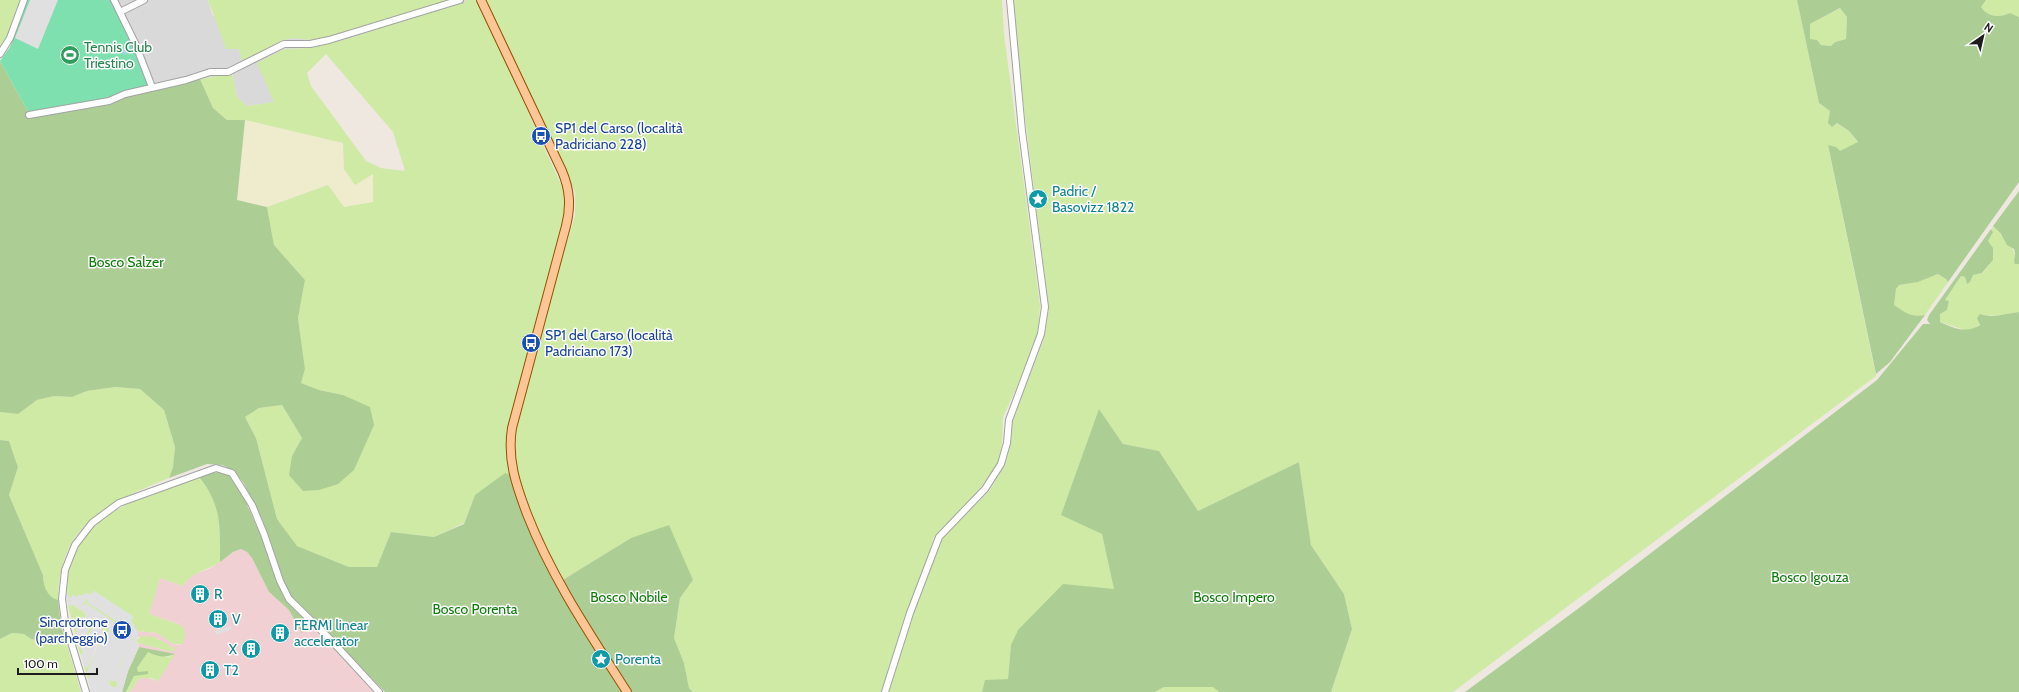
<svg xmlns="http://www.w3.org/2000/svg" width="2019" height="692" font-family="Cabin,sans-serif">
  <style>
    .residential { fill: #dad9d9 }
    .commercial { fill: #f0d0d2 }
    .farmland { fill: #eeeccc }
    .grass { fill: #cfeaa5; fill-rule: evenodd }
    .forest { fill: #acce95; fill-rule: evenodd }
    .pitch { fill: #7de0ae }
    .parking { fill: #e0e0e0; fill-rule: evenodd }
    .water { fill: #a0d6dd }
    .lines { fill: none; stroke-linecap: round; stroke-linejoin: round }
    .minor-casing { stroke: #a3a3a3; stroke-width: 8 }
    .major-casing { stroke: #945200; stroke-width: 10 }
    .minor { stroke: #fff; stroke-width: 6 }
    .major { stroke: #fec596; stroke-width: 8 }
    .labels { text-anchor: middle; stroke-width: 3; stroke-linejoin: round; paint-order: stroke }
    .leisure-label { font-size: 14px; fill: #27864d; stroke: #fff; text-anchor: start }
    .transit-label { font-size: 14px; fill: #164399; stroke: #fff; text-anchor: start }
    .culture-label { font-size: 14px; fill: #0d838f; stroke: #fff; text-anchor: start }
    .park-label { font-size: 14px; fill: #0c7c09; stroke: #fff }
  </style>
  <rect width="100%" height="100%" fill="#eee8e1"/>
  <path class="residential" d="M111,0H208L212,14L239,49L242,62L281,41L292,38L311,40L452,0H468L350,38L311,48L284,49L274,102L247,106L237,97L232,73L148,91L133,45Z"/>
  <path class="commercial" d="M241,549L247,552L252,558L269,592L289,610L302,633L311,625L337,650L376,692H129L136,684V681L145,677L158,681L174,655L139,647L138,643L168,651L176,650L155,637H138L137,631L157,633L173,644L180,645L179,624L149,614L160,578L183,586L190,576L211,568L233,552Z"/>
  <path class="farmland" d="M245,120L343,143L344,169L373,174V202L344,208L328,185L267,207L237,200Z"/>
  <path class="grass" d="M0,0H21L7,38L0,49Z
    M208,0H452L332,37L311,40L292,38L281,41L242,62L239,49H226Z
    M468,0H477L564,191L566,212L508,427L507,449L511,475L475,495L464,523L434,537L391,532L377,567H349L297,546L277,519L256,438L245,417L259,408L282,405L302,438L292,456L343,395L319,390L301,383L305,369L298,318L305,280L274,245L267,207L328,185L344,207L373,202V174L355,185L344,169L343,143L245,120H227L213,108L200,79L232,73L237,97L247,106L274,102L257,63L284,49L311,48L350,38ZM326,54L393,132L405,171L381,168L366,161L311,86L307,73Z
    M486,0H1002L1004,34L1040,305L1038,333L1024,371L1003,417L1002,445L998,463L974,497L942,528L933,539L928,559L903,624L882,692H693L689,688L684,663L674,638L680,598L693,580L631,538L561,581L538,531L522,490L515,466L514,433L556,277L575,216V192Z
    M1013,0H1797L1819,103L1830,111L1832,127L1836,123L1849,131L1858,143L1840,152L1828,146L1876,376L1453,692H1331L1352,629L1344,594L1311,545L1299,462L1198,511L1159,451L1123,444L1099,409L1102,534L1115,589L1011,645L1008,679L985,681L982,692H888L909,621L942,538L990,490L1005,464L1009,449L1012,421L1043,341L1047,320L1048,302L1022,93L1014,28Z
    M1986,0H2019V17L2010,13C1999,18 1988,17 1981,7Z
    M1841,8L1847,17L1846,39L1835,42L1831,46L1821,45L1817,40H1810V24Z
    M1993,226C1999,234 2017,248 2014,257L2019,264V312C2008,313 2000,317 1989,315L1973,330H1965L1940,322V314L1947,310L1949,301L1945,300L1961,276L1965,277L1968,283L1973,275L1983,273L1993,260L1988,241Z
    M1938,274L1946,279L1948,282L1925,315C1913,318 1903,313 1894,305L1896,289L1899,285L1918,282Z
    M115,387L140,389L164,410L175,447L173,467L169,478C107,503 59,524 58,600C47,597 43,585 43,575L9,495L18,466L9,441L0,440V412L18,414L37,400L54,396L72,397L87,391Z
    M199,477C222,505 220,528 220,562C207,571 192,571 183,586L160,578L149,614L178,624L184,628L185,635L183,644H173L157,633L137,631L131,620L133,617L94,591L91,595C84,594 78,597 71,598C63,591 66,581 68,573C83,509 146,497 199,477Z
    M87,599H89L87,602L125,626L128,624L129,631L127,633L124,632L122,628L86,603L84,606L82,605Z
    M71,604L84,612L86,616L85,618L82,617L75,629L78,631L75,634L68,605Z
    M93,619L97,621L98,625H94L81,650L84,651L81,656L77,644L81,645L92,624L89,622Z
    M104,627L109,628L110,632H106L89,668L87,674L91,676L88,679L84,666L88,667L105,631L101,629Z
    M12,633L24,634L31,639L52,643L66,641L81,692H0V639Z
    M116,634L121,637L122,641L117,639L112,649L96,692L104,666L116,639L113,637Z
    M142,636L155,637L177,650L168,651L138,643L136,640Z
    M129,642L132,644L133,649L130,647C121,660 116,669 118,684L116,687H112L109,684L110,680L114,681L129,647L126,644Z
    M148,652L168,657L175,654L158,681L151,678L146,679L145,677L136,681V684L129,692H126L134,676L143,674L138,672L137,668Z
    M1164,687H1214L1219,692H1155Z"/>
  <path class="forest" d="M1797,0H1986L1981,7C1988,17 1999,18 2010,13L2019,17V182L1948,282L1946,279L1938,274L1918,282L1899,285L1896,289L1894,305C1904,312 1912,318 1925,315L1890,362L1876,374L1828,145L1836,147L1840,151L1858,142L1849,131L1837,123L1832,127L1828,123L1830,111L1819,103ZM1840,8L1847,17L1846,39L1835,42L1831,46L1821,45L1817,40L1810,39V24Z
    M0,61L29,113L26,114L28,117L110,104L127,96L200,79L213,108L227,120H245L237,200L267,207L274,245L305,280L298,318L305,369L301,383L319,390L343,395L370,407L374,425L354,470L338,484L319,490L303,491L289,475L292,456L302,438L282,405L259,408L245,417L256,438L277,519L297,546L349,567H377L391,532L434,537L464,524L475,495L505,473L511,475L540,553L551,575L593,647L623,692H385L331,636L296,603L284,584L263,521L243,482L233,470L222,465L207,464L169,478L173,467L175,447L164,410L140,389L115,387L87,391L72,397L54,396L37,400L18,414L0,412Z
    M2019,191V264H2015L2014,262L2015,253L2014,249L2007,245L2001,234L1993,226Z
    M1991,229L1993,232L1988,241L1993,248V260L1982,273L1973,275L1970,282L1967,284L1965,277L1961,276L1945,300L1949,301L1947,310L1940,314V322C1953,328 1967,334 1980,325L1977,318L1980,314C1993,319 2006,313 2019,312V692H1465L1579,608L1877,380L1923,324H1930L1927,320L1929,315Z
    M1099,409L1123,444L1159,451L1198,511L1299,462L1311,545L1344,594L1352,629L1331,692H1219L1213,687H1164L1155,692H982L985,680L1008,679L1011,645L1018,630L1063,584L1114,589L1102,534L1061,515Z
    M0,440L9,441L18,467L9,495L43,575C43,585 47,597 58,600L61,626L66,641L52,643L31,639L24,634L12,633L0,639V644Z
    M220,472L228,474L245,500L264,543L282,594L311,625L302,633L289,610L269,592L252,558L247,552L241,549L233,552L220,562C220,528 222,505 199,477L209,473Z
    M669,525L693,580L680,598L674,638L684,663L689,688L693,692H631L561,581L631,538Z
    M139,647L175,654C165,658 158,657 148,652L137,668L138,672L148,671V674L134,676L126,692H122L128,671Z"/>
  <path class="pitch" d="M27,0H111L133,45L148,87L109,100L29,113L0,61L10,47Z"/>
  <path class="parking" d="M30,0H58L38,49L15,38Z
    M65,591L71,598L73,595L77,597L79,594L82,596L86,593L91,594L94,591L134,617L131,620L137,631L138,637L136,640L139,647L128,671L122,692H91L88,679L91,676L87,674L89,668L100,640L106,632L109,633L110,631L106,627L101,629L105,631L96,647L88,667L84,666L81,656L84,652L81,650L94,625L97,626L98,622L94,619L90,621L92,624L81,645L77,644L74,634L78,631L75,629L82,617L85,618L86,616L84,612L73,605H68ZM87,599H89L87,602L125,627L128,624L129,631L127,633L124,632L125,630L122,627L86,603L84,606L82,605ZM127,651L116,675L115,681L118,684L116,687H112L109,684L110,680L114,681L120,664Z
    M230,626L232,629L216,635L215,631Z"/>
  <path class="water" d="M126,42L131,44L126,55L121,53Z"/>
  <g class="lines">
    <g class="minor-casing">
      <path id="minor" d="M114,0L135,43L152,87
        M120,12L144,0
        M0,54L10,38L24,0
        M29,115L109,101L125,94L186,80L210,72H228L284,44H310L329,40L460,0
        M86,692L65,622L62,599L65,570L75,545L92,523L119,503L216,468L232,473L252,505L264,534L280,581L289,599L331,640L379,692
        M885,692L910,613L939,537L985,489L1001,464L1007,443L1009,420L1041,334L1045,307L1022,131L1010,0"/>
    </g>
    <g class="major-casing">
      <path id="major" d="M481,0L562,171C570,190 571,206 566,226L512,428C507,459 516,485 527,514C552,578 590,634 627,692"/>
    </g>
    <use href="#minor" class="minor"/>
    <use href="#major" class="major"/>
  </g>
  <defs>
    <g id="stadium-disc" transform="scale(1)"><circle r="9.5" fill="#2e9e5b" stroke="#fff"/><path d="M0-5a6.5 5 0 1 0 0 10a6.5 5 0 1 0 0-10ZM-3.5-1.8h7v3.6h-7Z" fill="#fff"/></g>
    <g id="bus-disc" transform="scale(1)"><circle r="9.5" fill="#1a4fb4" stroke="#fff"/><path d="M-5-6H5V4H4V6H2V4H-2V6H-4V4H-5ZM-3.5-4V0h7V-4ZM-3.5 1.2v1.5H-2V1.2ZM2 1.2v1.5H3.5V1.2Z" fill="#fff"/></g>
    <g id="sight-disc" transform="scale(1)"><circle r="9.5" fill="#0f9aa8" stroke="#fff"/><path d="M0-6L1.8-2.2L6-1.7L2.9 1.2L3.7 5.4L0 3.3L-3.7 5.4L-2.9 1.2L-6-1.7L-1.8-2.2Z" fill="#fff"/></g>
    <g id="building-disc" transform="scale(1)"><circle r="9.5" fill="#0f9aa8" stroke="#fff"/><path d="M-4-6H4V6H1V3H-1V6H-4ZM-2.5-4.3h1.7v1.8h-1.7ZM.8-4.3h1.7v1.8H.8ZM-2.5-1h1.7V.8h-1.7ZM.8-1h1.7V.8H.8Z" fill="#fff"/></g>
  </defs>
  <g fill-rule="evenodd">
    <use href="#stadium-disc" x="70" y="55"/>
    <use href="#bus-disc" x="541" y="136"/>
    <use href="#sight-disc" x="1038" y="199"/>
    <use href="#bus-disc" x="531" y="343"/>
    <use href="#building-disc" x="200" y="594"/>
    <use href="#building-disc" x="218" y="619"/>
    <use href="#bus-disc" x="122" y="630"/>
    <use href="#building-disc" x="280" y="633"/>
    <use href="#building-disc" x="251" y="649"/>
    <use href="#sight-disc" x="601" y="659"/>
    <use href="#building-disc" x="210" y="670"/>
  </g>
  <g class="labels">
    <g class="leisure-label">
      <text x="84" y="52">Tennis Club<tspan x="84" dy="16">Triestino</tspan></text>
    </g>
    <g class="transit-label">
      <text x="555" y="133">SP1 del Carso (località<tspan x="555" dy="16">Padriciano 228)</tspan></text>
      <text x="545" y="340">SP1 del Carso (località<tspan x="545" dy="16">Padriciano 173)</tspan></text>
      <text x="108" y="627" text-anchor="end">Sincrotrone<tspan x="108" dy="16">(parcheggio)</tspan></text>
    </g>
    <g class="culture-label">
      <text x="1052" y="196">Padric /<tspan x="1052" dy="16">Basovizz 1822</tspan></text>
      <text x="214" y="599">R</text>
      <text x="232" y="624">V</text>
      <text x="294" y="630">FERMI linear<tspan x="294" dy="16">accelerator</tspan></text>
      <text x="237" y="654" text-anchor="end">X</text>
      <text x="615" y="664">Porenta</text>
      <text x="224" y="675">T2</text>
    </g>
    <g class="park-label">
      <text x="126" y="267">Bosco Salzer</text>
      <text x="1810" y="582">Bosco Igouza</text>
      <text x="629" y="602">Bosco Nobile</text>
      <text x="1234" y="602">Bosco Impero</text>
      <text x="475" y="614">Bosco Porenta</text>
    </g>
  </g>
  <g transform="translate(1983 36) rotate(34)" stroke="#ffffff" stroke-width="3" paint-order="stroke">
  <path d="M0-3L7 15L0 10L-7 15Z" fill="#1c1c1c"/>
  <text y="-6" font-size="11" font-weight="bold" text-anchor="middle" fill="#1c1c1c">N</text>
  </g>
  <path d="M18 668v6h79v-6" fill="none" stroke="#1c1c1c" stroke-width="2"/>
  <text x="24" y="668" font-size="12" fill="#1c1c1c" stroke="#ffffff" stroke-width="3" paint-order="stroke">100 m</text>
</svg>
